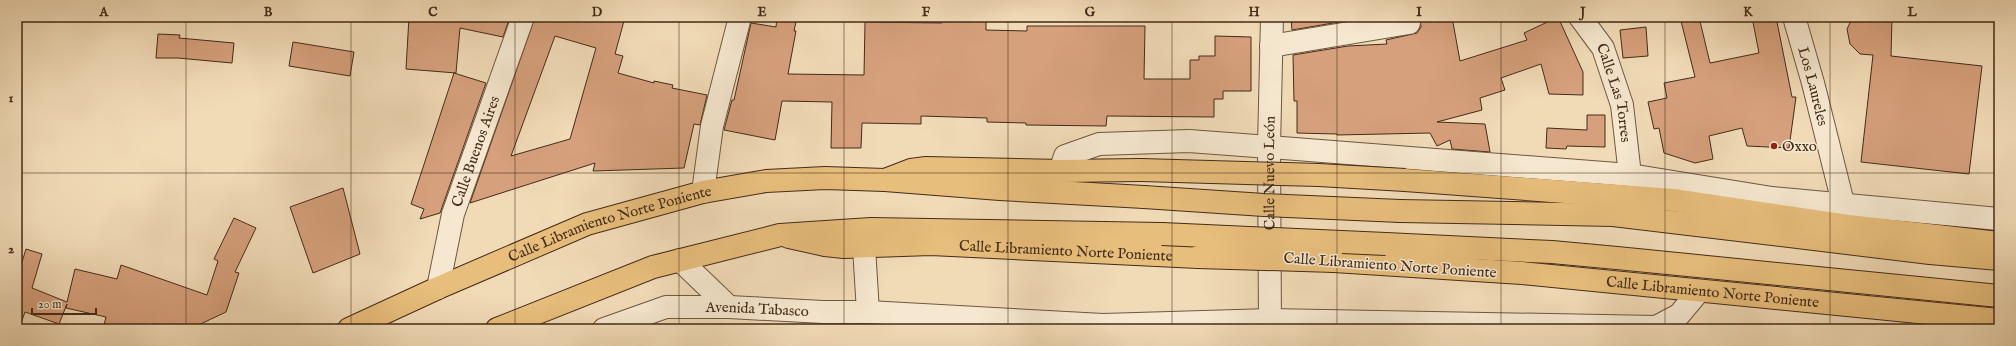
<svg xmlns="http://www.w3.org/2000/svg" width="2016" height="346" font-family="'IM FELL English',serif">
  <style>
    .building { fill: #d6a07c; stroke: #442b19; fill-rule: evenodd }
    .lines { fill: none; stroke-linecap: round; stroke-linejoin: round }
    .minor-casing { stroke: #6f5740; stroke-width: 24 }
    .primary-casing { stroke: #442b19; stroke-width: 24 }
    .trunk-casing { stroke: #442b19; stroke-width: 24 }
    .minor { stroke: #f6e8d0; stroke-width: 22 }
    .primary { stroke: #e8be7c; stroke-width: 22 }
    .trunk { stroke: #e8be7c; stroke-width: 22 }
    .primary-bridge-casing { stroke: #442b19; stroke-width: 24; stroke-linecap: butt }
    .trunk-bridge-casing { stroke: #442b19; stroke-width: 24; stroke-linecap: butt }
    .primary-bridge { stroke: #e8be7c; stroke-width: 22 }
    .trunk-bridge { stroke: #e8be7c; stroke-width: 22 }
    .grid { fill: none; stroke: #442b19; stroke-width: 1; stroke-opacity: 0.55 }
    .poi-dot { fill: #8f2418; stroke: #f6e8d0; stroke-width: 1.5 }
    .labels { text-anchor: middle; stroke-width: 3; stroke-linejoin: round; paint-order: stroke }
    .street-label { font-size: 15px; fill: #442b19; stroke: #f6e8d0 }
    .poi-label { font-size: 15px; fill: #442b19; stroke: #f6e8d0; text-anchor: start }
    .neatline { fill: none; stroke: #442b19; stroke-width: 1.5 }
    .grid-label { font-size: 13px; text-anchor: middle; font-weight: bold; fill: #442b19 }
  </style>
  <rect width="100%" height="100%" fill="#f1dbb7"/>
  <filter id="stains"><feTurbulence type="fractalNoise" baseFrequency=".005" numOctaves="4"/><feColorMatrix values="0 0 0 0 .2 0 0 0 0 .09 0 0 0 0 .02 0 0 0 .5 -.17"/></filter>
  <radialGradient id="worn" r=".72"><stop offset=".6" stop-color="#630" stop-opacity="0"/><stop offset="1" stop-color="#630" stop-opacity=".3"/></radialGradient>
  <path class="building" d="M409,17H510L503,37L460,28L456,73L406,69Z
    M535,17H625L615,54L623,56L618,73L654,83V81L673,85L672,88L707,95L700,125L694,124L684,168L593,171L595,163L470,203ZM555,36L596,48L570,139L511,156Z
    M777,17H797L794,31H796L788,74L864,75L865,22L942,23V17H986V30L1027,31V26H1145L1144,79H1190V60H1199V56H1215V36L1251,37V91H1223V99H1214V117L1107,116L1106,126L1026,125V123L987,122V118L921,116V124L862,123L861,148H831L832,102L782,101L775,140L724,130L732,100H734L751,23L776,27Z
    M1291,17H1345V21L1292,30Z
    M1420,17H1452L1460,61L1527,40L1524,33L1558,17L1583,72V95L1549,94L1541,64L1501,78L1505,90L1480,98L1482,110L1437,122L1485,124L1490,152L1452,149L1450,140L1437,146L1430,133L1337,135V134L1297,133V101H1294L1293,55L1348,46L1387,44L1386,40L1417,33L1421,27Z
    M1680,17H1699L1710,63L1759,53L1752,17H1776L1792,97H1796L1789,148L1747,146L1742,128L1709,136L1713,159L1695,163L1664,153L1659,128L1654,129L1648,102L1667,98L1664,83L1695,77Z
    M1853,17H1892L1891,56L1982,66L1969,174L1861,162L1873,55L1860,54L1850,44L1847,29Z
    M1646,27L1648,56L1623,58L1620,30Z
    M158,34L180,35L179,38L234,43L232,63L178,58H156Z
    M293,42L354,52L350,76L289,66Z
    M454,73L486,83L440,213L420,219L424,209L411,204Z
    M1587,115H1605V147L1567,146L1566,149L1546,148L1547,128L1587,130Z
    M343,188L360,254L313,273L290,207Z
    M234,218L256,228L235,272L239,273L226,312L190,329H103L106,317L66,308L67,304L59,324L25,312L21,323L17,322V278L26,249L42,254L32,288L67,302L75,269L117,279L121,265L207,295L218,261L214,259Z"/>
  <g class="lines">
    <g class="minor-casing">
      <g id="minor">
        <path id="s1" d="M1580,17L1603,48L1622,105L1630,175"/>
        <path id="s2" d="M1794,17L1813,83L1847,219"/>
        <path d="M1271,46L1409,23"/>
        <path d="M1060,171L1065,156L1099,144L1189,141L1269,147L1630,175L1772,198L1999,219"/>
        <path d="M703,192L712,126L740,17"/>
        <path d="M864,247L868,312"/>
        <path d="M680,260L729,307"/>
        <path id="s3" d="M438,288L453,214L523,17"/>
        <path id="s4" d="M604,329L666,307H729L823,312H868L1103,325L1270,320L1656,327L1679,315L1699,291"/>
        <path id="s5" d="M1270,329L1269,147L1272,17"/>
      </g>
    </g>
    <g class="primary-casing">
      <g id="primary">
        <path d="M885,180L911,170L926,168L1060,171L1141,170"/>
        <path d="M1405,180L1673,200L1848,226L1999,243"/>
        <path id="s6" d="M789,237L825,245L844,247L931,244L1198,257"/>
        <path id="s7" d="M1334,261L1522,273L1999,320"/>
      </g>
    </g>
    <g class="trunk-casing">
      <g id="trunk">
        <path d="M1400,211L1613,215L1930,253L1999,259"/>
        <path d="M1386,244L1552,252L1617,258L1999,296"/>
        <path id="s8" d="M349,329L438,288L587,224L703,192L766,181L825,178L885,180L1000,189L1144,197"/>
        <path d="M497,329L653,267L780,235L871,229L1162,234"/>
      </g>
    </g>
    <use href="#minor" class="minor"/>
    <use href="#primary" class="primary"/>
    <use href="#trunk" class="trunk"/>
    <g class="primary-bridge-casing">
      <path id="primary-bridge" d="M1141,170L1319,175L1405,180
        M1198,257L1334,261"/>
    </g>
    <g class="trunk-bridge-casing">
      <path id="trunk-bridge" d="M1144,197L1264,205L1400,211
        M1162,234L1386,244"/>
    </g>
    <use href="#primary-bridge" class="primary-bridge"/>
    <use href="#trunk-bridge" class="trunk-bridge"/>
  </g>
  <path class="grid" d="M186,17V329M351,17V329M515,17V329M679,17V329M844,17V329M1008,17V329M1172,17V329M1337,17V329M1501,17V329M1665,17V329M1830,17V329M17,173H1999"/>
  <circle class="poi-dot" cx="1774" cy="146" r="4"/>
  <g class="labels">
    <g class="street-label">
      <text dy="5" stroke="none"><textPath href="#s2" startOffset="72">Los Laureles</textPath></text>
      <text dy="5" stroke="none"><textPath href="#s1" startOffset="85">Calle Las Torres</textPath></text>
      <text dy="5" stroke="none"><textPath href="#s3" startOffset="142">Calle Buenos Aires</textPath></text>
      <text dy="5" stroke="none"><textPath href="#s5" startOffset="156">Calle Nuevo León</textPath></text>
      <text dy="5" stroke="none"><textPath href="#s8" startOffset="282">Calle Libramiento Norte Poniente</textPath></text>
      <text dy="5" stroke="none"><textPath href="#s6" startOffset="278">Calle Libramiento Norte Poniente</textPath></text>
      <text transform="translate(1390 265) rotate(4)" y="5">Calle Libramiento Norte Poniente</text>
      <text dy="5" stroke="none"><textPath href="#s7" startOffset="380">Calle Libramiento Norte Poniente</textPath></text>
      <text dy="5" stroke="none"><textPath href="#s4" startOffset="157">Avenida Tabasco</textPath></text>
    </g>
    <g class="poi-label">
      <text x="1782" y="151">Oxxo</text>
    </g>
  </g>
  <rect width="2016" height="346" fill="none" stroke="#f1dbb7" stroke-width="44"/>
  <path d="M32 308v6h64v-6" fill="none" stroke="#442b19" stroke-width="2"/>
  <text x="38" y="308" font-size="12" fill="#442b19" stroke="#f6e8d0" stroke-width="3" paint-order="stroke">20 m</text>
  <rect x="22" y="22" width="1972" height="302" class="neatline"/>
  <g class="grid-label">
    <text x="104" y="16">A</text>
    <text x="268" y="16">B</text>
    <text x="433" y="16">C</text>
    <text x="597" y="16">D</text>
    <text x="762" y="16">E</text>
    <text x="926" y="16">F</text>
    <text x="1090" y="16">G</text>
    <text x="1254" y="16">H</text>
    <text x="1419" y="16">I</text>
    <text x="1583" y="16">J</text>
    <text x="1748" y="16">K</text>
    <text x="1912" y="16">L</text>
    <text x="11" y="102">1</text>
    <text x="11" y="253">2</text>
  </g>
  <rect width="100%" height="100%" filter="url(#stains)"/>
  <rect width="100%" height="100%" fill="url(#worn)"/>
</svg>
